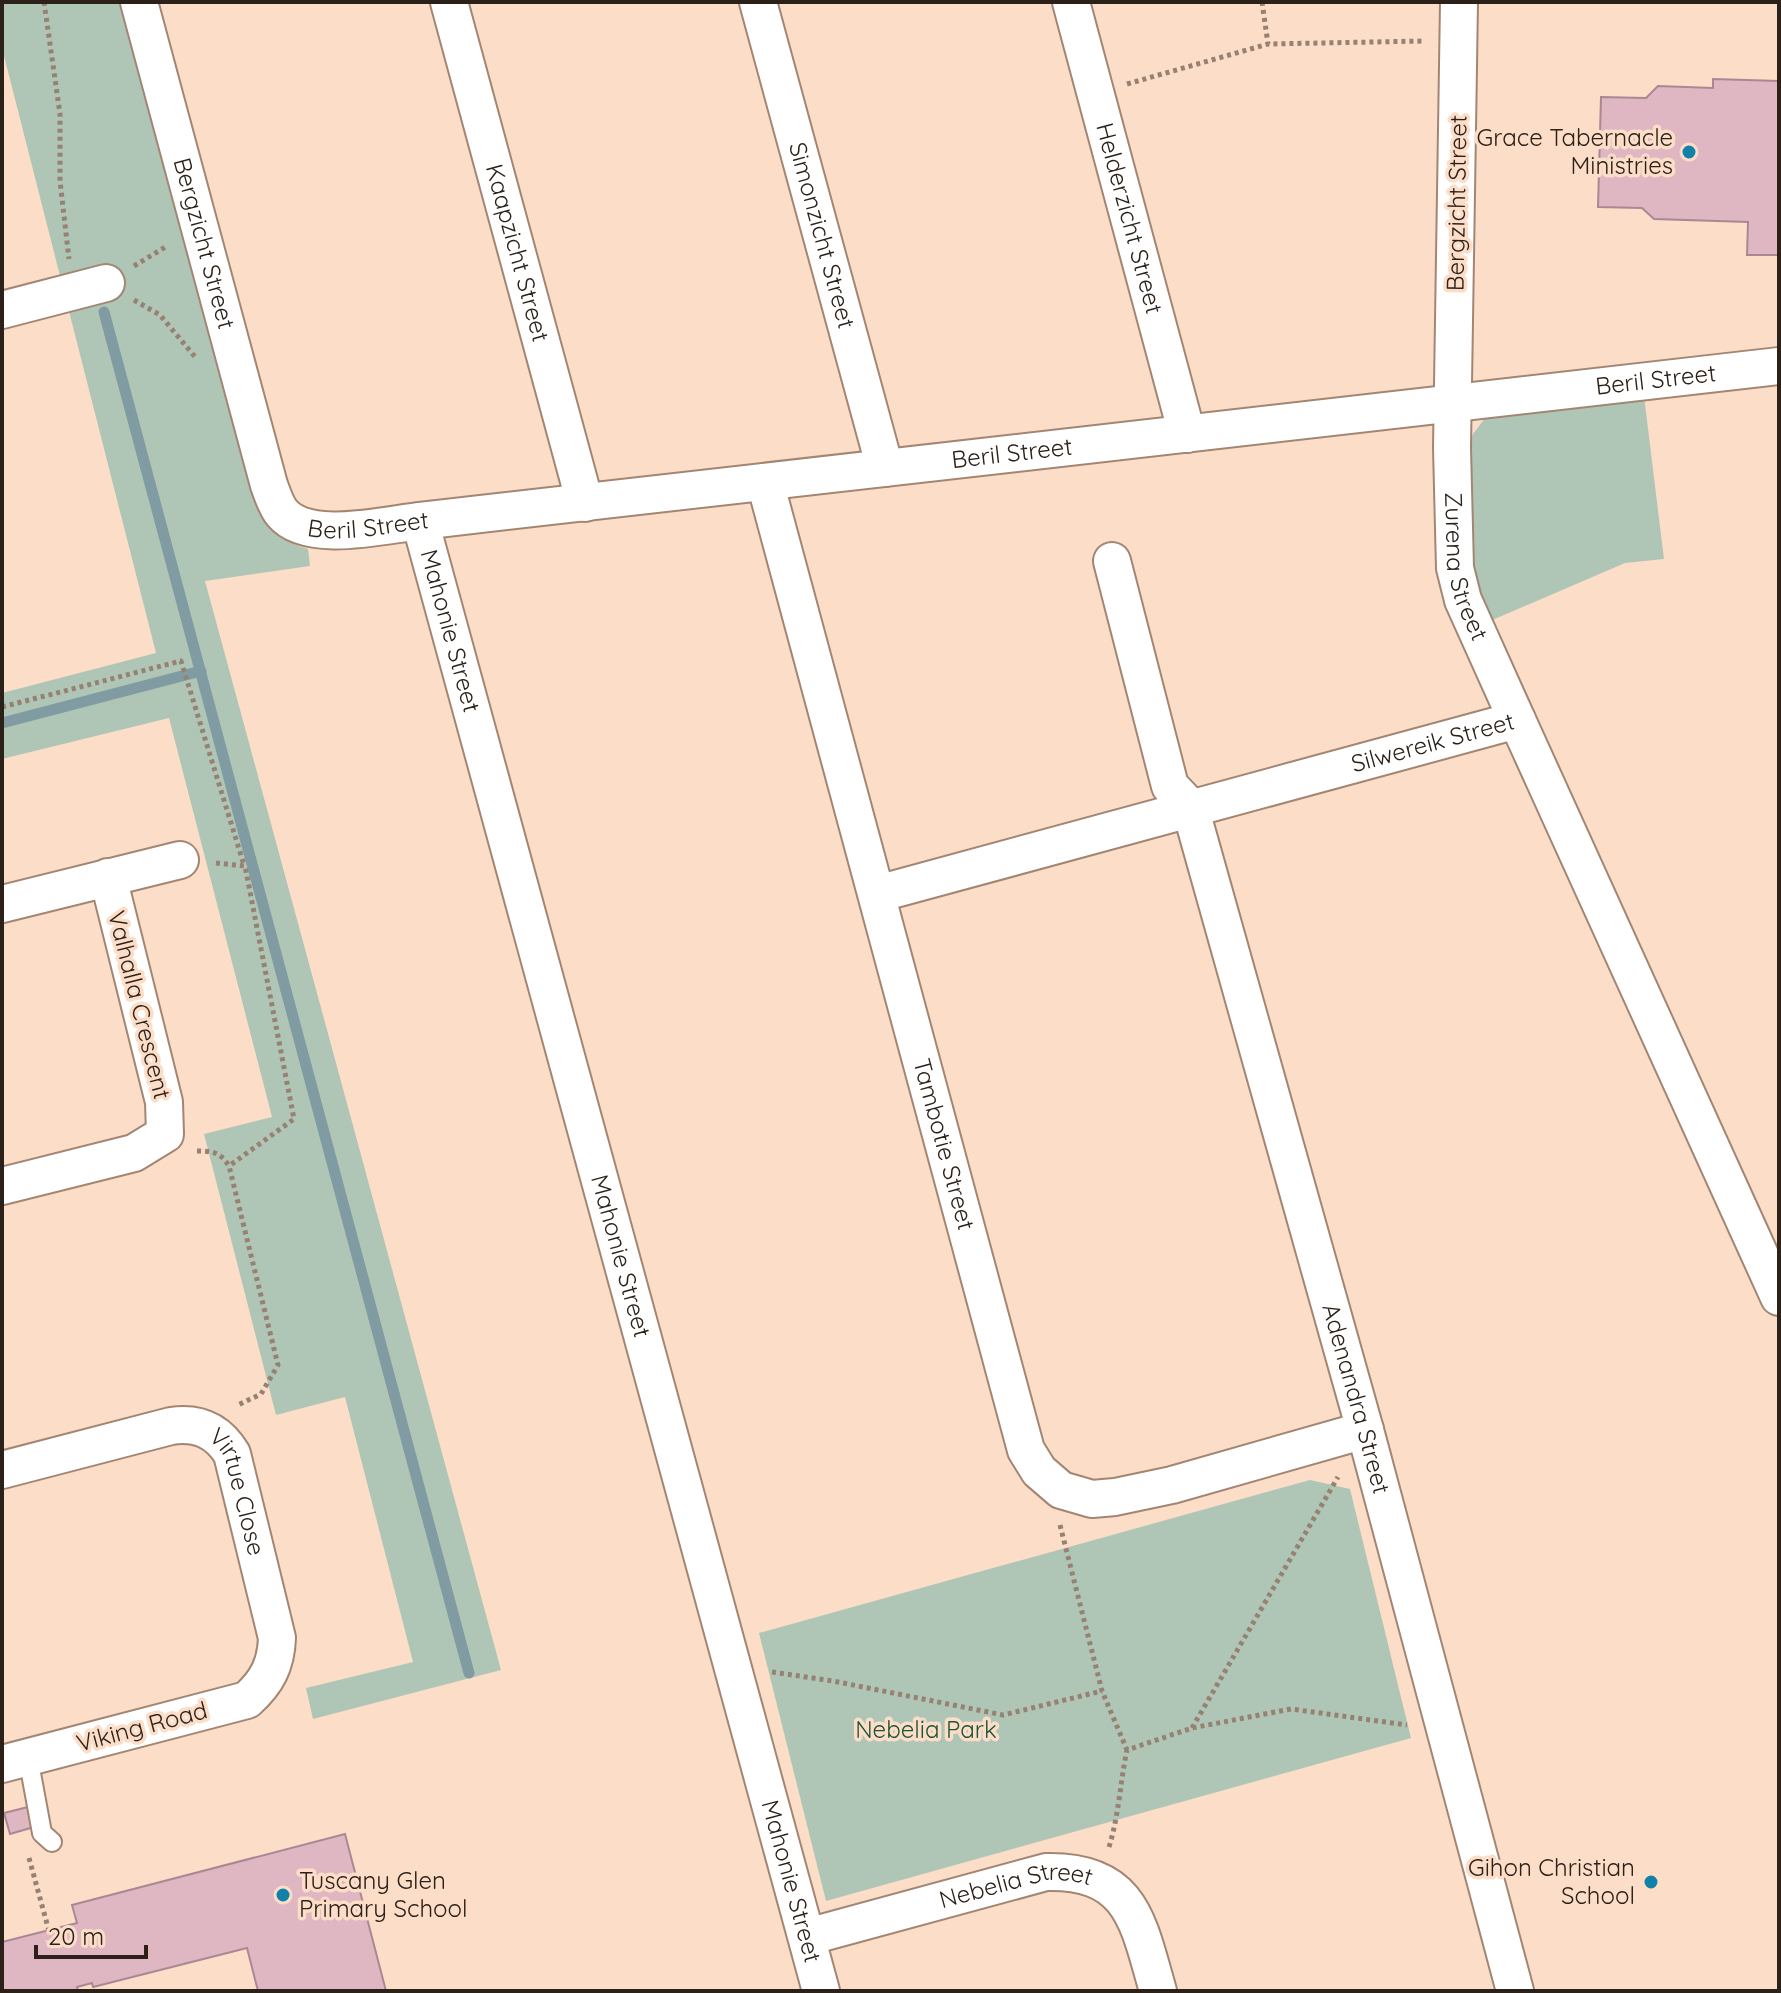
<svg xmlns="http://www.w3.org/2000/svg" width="1781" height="1993" font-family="Quicksand,sans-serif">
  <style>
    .green { fill: #afc6b6 }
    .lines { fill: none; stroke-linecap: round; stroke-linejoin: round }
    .stream { stroke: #819ba3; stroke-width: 11 }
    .building { fill: #deb7c3; stroke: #aa8893; stroke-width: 2 }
    .service-casing { stroke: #a28673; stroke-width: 22 }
    .minor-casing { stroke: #a28673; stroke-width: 40 }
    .path { stroke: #968172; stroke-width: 5; stroke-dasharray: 4 4; stroke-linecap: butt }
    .service { stroke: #fff; stroke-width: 18 }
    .minor { stroke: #fff; stroke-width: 36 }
    .poi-dot { fill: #1081a9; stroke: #fcdec8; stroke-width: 3 }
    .labels { text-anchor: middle; stroke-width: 7; stroke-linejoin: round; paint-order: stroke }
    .poi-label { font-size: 24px; fill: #2c2119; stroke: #fcdec8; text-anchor: end }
    .street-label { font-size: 24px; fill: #2c2119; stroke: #fcdec8 }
    .park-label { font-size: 24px; fill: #1c5436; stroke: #fcdec8 }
  </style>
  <rect width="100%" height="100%" fill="#fcdec8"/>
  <path class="green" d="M2,2H120L262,512C273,532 285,542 308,549L310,566L205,581L501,1670L313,1719L306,1688L413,1662L345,1397L276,1415L204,1134L272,1117L169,718L2,759V693L156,653L2,48Z
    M1644,396L1664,559L1625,563L1490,621L1467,567L1468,448L1473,434L1488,414Z
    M1310,1480L1350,1489L1411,1738L826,1901L759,1633Z"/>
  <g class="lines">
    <path class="stream" d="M104,312L469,1673
      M2,723L201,671"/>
  </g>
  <path class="building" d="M1713,79L1779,81V255H1747L1748,222L1654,219L1642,208L1598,207L1601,97L1646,98L1658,86L1713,88Z
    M28,1807L34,1827L10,1834L4,1813Z
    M345,1834L386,1991H258L247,1948L93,1987L92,1983L77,1987L78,1991H2V1942L77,1923L72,1905Z"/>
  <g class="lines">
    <g class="service-casing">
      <path id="service" d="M28,1757L42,1833L52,1842"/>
    </g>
    <g class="minor-casing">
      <g id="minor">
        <path id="s1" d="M139,2L269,485C272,493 276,506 282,513C308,544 384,525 420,521L1779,366"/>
        <path id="s2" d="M449,2L585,503"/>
        <path id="s3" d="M758,2L885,468"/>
        <path id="s4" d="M1071,2L1187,434"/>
        <path id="s5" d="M1459,2L1452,448L1455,568L1463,600L1517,720"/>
        <path d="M2,310L106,283"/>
        <path id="s6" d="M765,482L1026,1450L1039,1471L1061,1490L1092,1499L1115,1497L1172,1485L1365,1430"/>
        <path id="s7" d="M420,521L821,1991"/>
        <path id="s8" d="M1112,561L1170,786L1190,807L1365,1430L1515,1991"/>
        <path id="s9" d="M877,894L1517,720L1779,1297"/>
        <path d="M2,904L180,860"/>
        <path d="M2,1186L134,1153L165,1134L164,1102L108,877"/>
        <path id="s10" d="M2,1470L171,1426C198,1422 218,1431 232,1454L277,1638C276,1665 267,1682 247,1700L2,1764"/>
        <path id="s11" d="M807,1937L1046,1872C1132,1870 1138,1922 1158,1991"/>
      </g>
    </g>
    <path class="path" d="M44,2L60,114V181L69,259
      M1262,2L1268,44
      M1127,84L1268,44L1424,41
      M134,266L167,246
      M134,300L160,315L196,358
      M2,707L181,661L244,865
      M216,863L245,866L294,1119L229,1166
      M197,1151C213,1151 220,1152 229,1166L278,1365L261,1394L236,1406
      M1060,1525L1102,1691L1127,1750
      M772,1672L833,1681L1003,1715L1102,1691
      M1192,1728L1338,1477
      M1109,1847C1119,1815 1120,1783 1127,1750L1192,1728L1291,1709L1407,1725
      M29,1858L49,1931"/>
    <use href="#service" class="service"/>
    <use href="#minor" class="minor"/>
  </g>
  <g class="poi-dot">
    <circle cx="1689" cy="152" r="8"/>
    <circle cx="1651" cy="1882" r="8"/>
    <circle cx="283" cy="1895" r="8"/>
  </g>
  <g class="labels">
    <g class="poi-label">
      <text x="1673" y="146">Grace Tabernacle<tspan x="1673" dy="28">Ministries</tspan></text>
      <text x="1635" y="1876">Gihon Christian<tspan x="1635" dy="28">School</tspan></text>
      <text x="299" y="1889" text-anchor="start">Tuscany Glen<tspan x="299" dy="28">Primary School</tspan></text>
    </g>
    <g class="street-label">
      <text transform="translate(1457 203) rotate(-89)" y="8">Bergzicht Street</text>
      <text dy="8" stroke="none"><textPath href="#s4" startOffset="224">Helderzicht Street</textPath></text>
      <text dy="8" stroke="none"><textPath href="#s3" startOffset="242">Simonzicht Street</textPath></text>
      <text dy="8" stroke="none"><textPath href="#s1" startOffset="250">Bergzicht Street</textPath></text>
      <text dy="8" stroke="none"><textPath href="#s2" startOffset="260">Kaapzicht Street</textPath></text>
      <text dy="8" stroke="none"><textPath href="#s1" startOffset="1918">Beril Street</textPath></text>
      <text dy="8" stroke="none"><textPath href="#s1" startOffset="1270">Beril Street</textPath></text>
      <text dy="8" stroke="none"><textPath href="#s1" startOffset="622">Beril Street</textPath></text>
      <text dy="8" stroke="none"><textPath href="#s5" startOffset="566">Zurena Street</textPath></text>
      <text dy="8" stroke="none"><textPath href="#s7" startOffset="114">Mahonie Street</textPath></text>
      <text dy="8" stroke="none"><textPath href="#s9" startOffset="576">Silwereik Street</textPath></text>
      <text transform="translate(139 1005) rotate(76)" y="8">Valhalla Crescent</text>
      <text dy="8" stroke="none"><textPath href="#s6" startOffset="686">Tambotie Street</textPath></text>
      <text dy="8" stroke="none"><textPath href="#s7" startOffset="762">Mahonie Street</textPath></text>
      <text dy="8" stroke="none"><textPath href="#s8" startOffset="876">Adenandra Street</textPath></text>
      <text dy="8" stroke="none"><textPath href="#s10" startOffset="284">Virtue Close</textPath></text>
      <text transform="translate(142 1727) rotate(-15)" y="8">Viking Road</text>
      <text dy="8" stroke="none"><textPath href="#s7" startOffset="1410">Mahonie Street</textPath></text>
      <text dy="8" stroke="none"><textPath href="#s11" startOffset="216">Nebelia Street</textPath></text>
    </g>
    <g class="park-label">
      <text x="926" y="1738">Nebelia Park</text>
    </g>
  </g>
  <rect width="1781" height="1993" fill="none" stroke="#2c2119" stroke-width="8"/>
  <path d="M36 1945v12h110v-12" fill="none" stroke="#2c2119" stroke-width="4"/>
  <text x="48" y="1945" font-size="24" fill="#2c2119" stroke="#fcdec8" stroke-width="6" paint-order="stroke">20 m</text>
</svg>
